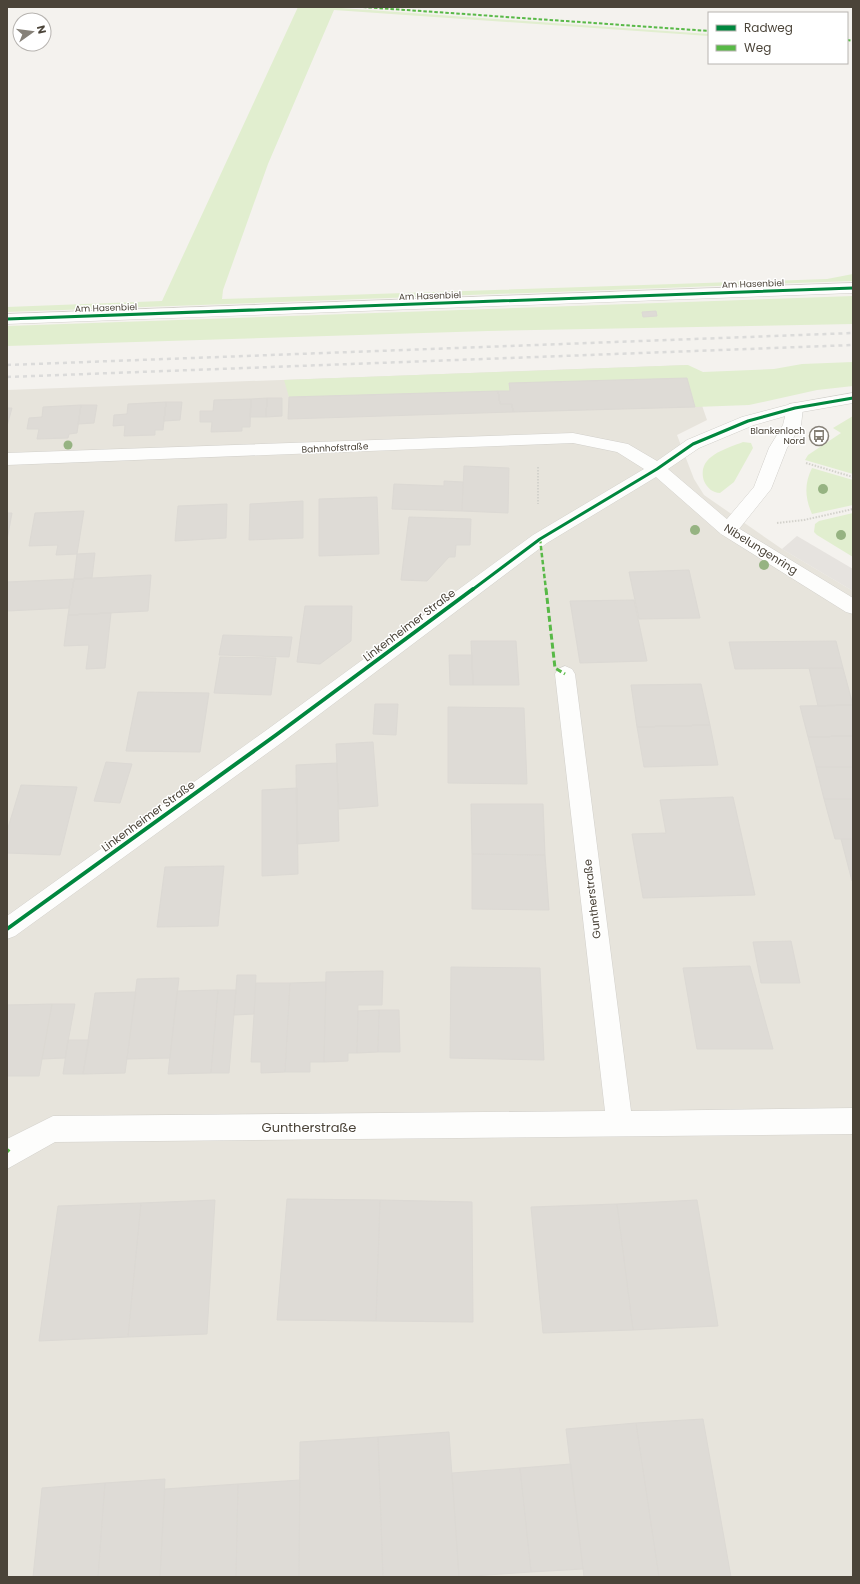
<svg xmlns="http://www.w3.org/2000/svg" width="860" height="1584" font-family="Poppins,sans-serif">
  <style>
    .residential { fill: #e7e4dc }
    .green { fill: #e1eecf }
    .parking { fill: #e6e3df }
    .building { fill: #dedbd6; stroke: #dcd9d4 }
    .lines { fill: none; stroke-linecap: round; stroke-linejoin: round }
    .service-casing { stroke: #d2d0cb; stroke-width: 1 }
    .minor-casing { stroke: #d2d0cb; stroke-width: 1 }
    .path { stroke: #d3d2cc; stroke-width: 2; stroke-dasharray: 1.5 1.5; stroke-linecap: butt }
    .service { fill: #fdfdfc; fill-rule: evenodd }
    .minor { fill: #fdfdfc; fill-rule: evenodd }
    .rail { stroke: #dbdbda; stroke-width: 2.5; stroke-dasharray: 4 4; stroke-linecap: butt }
    .quiet-far3 { stroke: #58b947; stroke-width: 2; stroke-dasharray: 3.5 2; stroke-linecap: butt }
    .quiet-far2 { stroke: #58b947; stroke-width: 2.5; stroke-dasharray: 4.5 2.5; stroke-linecap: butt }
    .quiet-far1 { stroke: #58b947; stroke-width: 3; stroke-dasharray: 6 3; stroke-linecap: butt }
    .quiet { stroke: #58b947; stroke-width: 4; stroke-dasharray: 8 4; stroke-linecap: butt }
    .cycleway-far1-casing { stroke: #fff; stroke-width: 5 }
    .cycleway-casing { stroke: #fff; stroke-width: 6 }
    .cycleway-far1 { stroke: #00873e; stroke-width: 3 }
    .cycleway { stroke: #00873e; stroke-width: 4 }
    .tree { fill: #96b382 }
    .labels { text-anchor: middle; stroke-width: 3; stroke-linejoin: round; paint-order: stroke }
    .far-street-label { font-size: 9px; fill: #4b4439; stroke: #fff }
    .far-poi-label { font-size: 9px; fill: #4b4439; stroke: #fff; text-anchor: end }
    .street-label { font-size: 11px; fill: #4b4439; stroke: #fff }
    .near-street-label { font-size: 13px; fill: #4b4439; stroke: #fff }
  </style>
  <rect width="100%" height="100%" fill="#f4f2ee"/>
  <path class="residential" d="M688,365L707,420L677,435L694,479L704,495L782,549L853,591V1577H7V390Z"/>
  <path class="green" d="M298,7H327L709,34V36L334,10L268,164L223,290L222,299L827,279L853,274V281L7,312V307L162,301Z
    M853,296V324L488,331L7,346V326Z
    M853,362V386L817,390L749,405L695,407L509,384L510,391L289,397L284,380L688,365L703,372L774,369L802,364Z
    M853,416V474L805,460L808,455L841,433L833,428Z
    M743,442L751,443L753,448L734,482L720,493C713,493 707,488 704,481C696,456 726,449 743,442Z
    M812,468L853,480V505L812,514C805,498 804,484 812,468Z
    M853,513V557L817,535L814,532L815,524L819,521Z"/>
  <path class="parking" d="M797,536L853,569V591L782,549Z"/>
  <path class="building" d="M656,311L657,316L643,317L642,312Z
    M687,378L695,407L513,412L512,404H500L498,391H510L509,383Z
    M498,391L500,404H512L513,412L288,419L289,397Z
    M267,398H282V416L266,417Z
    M267,398L266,417H250L251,399Z
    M251,399L250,427H242V431L211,432L212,422H200V411H213L214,400Z
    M166,402H182L180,420L164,421Z
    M166,402L163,430H155V435L124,436L125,425L113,426L114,415L127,414L128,404Z
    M81,405H97L94,423L78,424Z
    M81,405L77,433L69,434L68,438L37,439L39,429H27L29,418L42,417L43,407Z
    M7,408H12L7,426Z
    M464,466L509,468L508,513L462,511Z
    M444,481L463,482L462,511L392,509L394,484L444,486Z
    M377,497L379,554L319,556V499Z
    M303,501V538L249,540L250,504Z
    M227,504L226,538L175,541L178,506Z
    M84,511L77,554L56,555L58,545L29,546L35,513Z
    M7,513H12L7,540Z
    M409,517L471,519L470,545H456L455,557H449L427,581L401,580Z
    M95,553L92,578L74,579L77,554Z
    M689,570L700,618L639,619L629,572Z
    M151,575L148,611L68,615L74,579Z
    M74,579L69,608L7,611V582Z
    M634,600L647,661L580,663L570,601Z
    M305,606H352L351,641L320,664L297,662Z
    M111,613L105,668L86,669L89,645L64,646L68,615Z
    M223,635L292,637L289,657L219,655Z
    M471,641H516L519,685H473Z
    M836,641L843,668L735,669L729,642Z
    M449,655H472L473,685H450Z
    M220,657L276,658L271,695L214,693Z
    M809,668H843L853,705L818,706Z
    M701,684L710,725L637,727L631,685Z
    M138,692L209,693L200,752L126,751Z
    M375,704H398L396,735L373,734Z
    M853,705V736L808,737L800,706Z
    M448,707L524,708L527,784L448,783Z
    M710,725L718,765L644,767L637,727Z
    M853,736V767H816L808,737Z
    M373,742L378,806L339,809L336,744Z
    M106,762L132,764L120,803L94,801Z
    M337,763L339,841L297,844L296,765Z
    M816,767H853V799H824Z
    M21,785L77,787L60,855L7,853V831Z
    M297,788L298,874L262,876V790Z
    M733,797L755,895L643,898L632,834L666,833L660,800Z
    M824,799H853V839H835Z
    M471,804H543L545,855L472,854Z
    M841,839H853V881H852Z
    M472,854L545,855L549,910L472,909Z
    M224,866L218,926L157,927L165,867Z
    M791,941L800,983H761L753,942Z
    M750,966L773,1049H697L683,968Z
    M451,967L540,968L544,1060L450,1058Z
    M383,971L382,1005H358L357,1053H348V1061L324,1062L326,972Z
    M237,975H256L254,1014L234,1015Z
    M179,978L170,1058L127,1059L137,979Z
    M326,982L324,1062H310V1072H285L290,983Z
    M256,983H290L285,1072L261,1073V1062H251Z
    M218,990L211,1073L168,1074L177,991Z
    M218,990H236L229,1073H211Z
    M136,992L125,1073L83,1074L95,993Z
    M52,1004L39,1076H7V1005Z
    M52,1004H75L65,1058L42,1059Z
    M379,1010H399L400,1052H378Z
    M379,1010L378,1052L357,1053L358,1011Z
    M68,1040H89L83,1074H63Z
    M287,1199L380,1200L376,1321L277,1320Z
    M215,1200L207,1334L128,1337L141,1203Z
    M380,1200L472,1202L473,1322L376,1321Z
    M697,1200L718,1326L633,1330L617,1204Z
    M141,1203L128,1337L39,1341L58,1206Z
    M617,1204L633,1330L543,1333L531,1207Z
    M703,1419L731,1577H659L636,1423Z
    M636,1423L659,1577H584L566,1429Z
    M449,1432L459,1577H383L378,1437Z
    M378,1437L383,1577H299L300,1442Z
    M571,1464L583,1569L531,1572L520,1468Z
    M520,1468L531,1572L459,1577L452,1473Z
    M165,1479L160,1577H98L105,1483Z
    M300,1480L299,1577H236L238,1484Z
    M105,1483L98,1577H33L42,1488Z
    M238,1484L236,1577H160L165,1489Z"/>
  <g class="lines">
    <g class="service-casing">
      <path id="service" d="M795,403L801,404L803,408L801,425L787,448L771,489L735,534L728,536L721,534L719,530L721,526L754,487L769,448L783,425L787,408L789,404Z"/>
    </g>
    <g class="minor-casing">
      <path id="minor" d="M853,283V293L7,324V314Z
        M853,393V403L796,413L754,425L699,448L668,469L735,526L853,598V614L846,612L721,534L656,477L547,543L284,741L15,936L7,939V916L268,729L533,535L644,469L617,452L573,443L7,465V453L573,433L628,444L657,461L687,440L742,417L795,403Z
        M565,666L572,669L575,674L631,1111L853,1108V1134L55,1142L7,1169V1139L53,1116L605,1111L555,674L558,669Z"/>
    </g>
    <path class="path" d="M806,463L853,477
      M538,467V504
      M777,523L804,520L853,509"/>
    <use href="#service" class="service"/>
    <use href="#minor" class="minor"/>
    <path class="rail" d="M7,365L853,333
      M7,377L853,345"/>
    <path class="quiet-far3" d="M363,7L709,31
      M847,40L853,41"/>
    <path class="quiet-far2" d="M540,539L546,590"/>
    <path class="quiet-far1" d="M546,589L555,668L565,674"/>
    <path class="quiet" d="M7,1150L9,1152"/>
    <g class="cycleway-far1-casing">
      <path id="cycleway-far1" d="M7,319L853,288
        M472,590L540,539L657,469L693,444L748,421L795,408L853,398"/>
    </g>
    <g class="cycleway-casing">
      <path id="cycleway" d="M7,929L276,735L473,589"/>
    </g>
    <use href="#cycleway-far1" class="cycleway-far1"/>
    <use href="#cycleway" class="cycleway"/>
  </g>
  <g class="tree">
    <circle cx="68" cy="445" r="4.5"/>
    <circle cx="823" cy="489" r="5"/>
    <circle cx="695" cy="530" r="5"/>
    <circle cx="841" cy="535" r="5"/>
    <circle cx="764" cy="565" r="5"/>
  </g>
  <defs>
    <g id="bus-ring" transform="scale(1)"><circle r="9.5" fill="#fff" stroke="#868178" stroke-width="1.5"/><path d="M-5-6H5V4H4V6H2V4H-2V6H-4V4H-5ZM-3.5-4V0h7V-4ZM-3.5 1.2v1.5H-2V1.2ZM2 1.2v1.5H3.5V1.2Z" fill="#868178"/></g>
  </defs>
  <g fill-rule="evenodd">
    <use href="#bus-ring" x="819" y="436"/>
  </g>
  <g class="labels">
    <g class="far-street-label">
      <text transform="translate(753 284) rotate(-2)" y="3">Am Hasenbiel</text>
      <text transform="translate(430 296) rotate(-2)" y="3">Am Hasenbiel</text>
      <text transform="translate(106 308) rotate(-2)" y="3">Am Hasenbiel</text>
      <text transform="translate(335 448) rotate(-3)" y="3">Bahnhofstraße</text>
    </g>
    <g class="far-poi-label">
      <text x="805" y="434">Blankenloch<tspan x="805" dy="10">Nord</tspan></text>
    </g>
    <g class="street-label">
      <text transform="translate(761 549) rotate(32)" y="4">Nibelungenring</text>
      <text transform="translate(409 625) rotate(-37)" y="4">Linkenheimer Straße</text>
      <text transform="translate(148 816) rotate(-36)" y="4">Linkenheimer Straße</text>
      <text transform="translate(592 899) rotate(-97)" y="4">Guntherstraße</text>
    </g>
    <g class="near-street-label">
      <text x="309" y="1132">Guntherstraße</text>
    </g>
  </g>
  <rect width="860" height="1584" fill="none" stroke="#4b4439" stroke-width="16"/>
  <rect x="708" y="12" width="140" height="52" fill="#ffffff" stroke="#b7b4b0"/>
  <rect x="716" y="25" width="20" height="6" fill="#00873e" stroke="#b7b4b0"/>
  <text x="744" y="32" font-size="12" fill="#4b4439">Radweg</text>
  <rect x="716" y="45" width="20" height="6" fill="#58b947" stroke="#b7b4b0"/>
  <text x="744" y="52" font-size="12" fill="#4b4439">Weg</text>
  <g transform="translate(32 32) rotate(76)"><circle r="19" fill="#ffffff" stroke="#b7b4b0"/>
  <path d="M0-3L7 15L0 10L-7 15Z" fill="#868178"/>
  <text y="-6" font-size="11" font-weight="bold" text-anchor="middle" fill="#4b4439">N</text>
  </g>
</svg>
